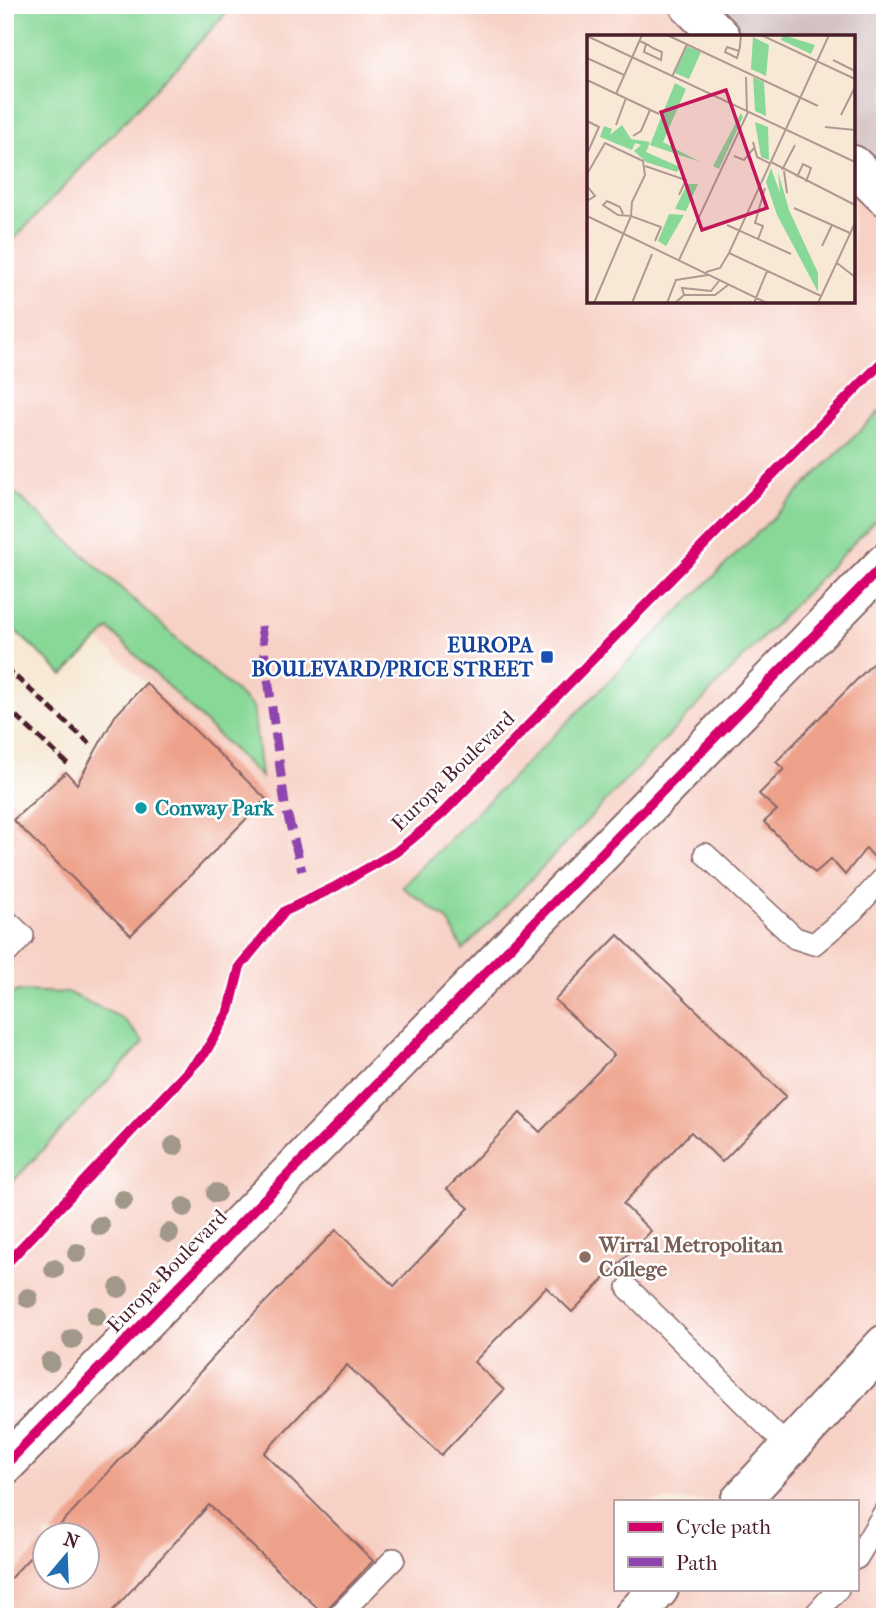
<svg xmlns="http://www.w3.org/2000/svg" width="890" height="1622" font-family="'IM FELL French Canon',serif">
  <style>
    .built { fill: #f7d1c6; fill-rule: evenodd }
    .industrial { fill: #d2bfbf }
    .green { fill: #88d898; stroke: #697c62; stroke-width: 2 }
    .building { fill: #eea18a }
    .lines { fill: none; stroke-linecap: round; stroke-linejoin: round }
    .lane-casing { stroke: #876667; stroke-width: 24 }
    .street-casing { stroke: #876667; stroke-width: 42 }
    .lane { stroke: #fff; stroke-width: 21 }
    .street { stroke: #fff; stroke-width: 38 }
    .rail { stroke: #4a1f2b; stroke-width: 5; stroke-dasharray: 10 5; stroke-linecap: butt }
    .quiet { stroke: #8e44ad; stroke-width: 9; stroke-dasharray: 18 9; stroke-linecap: butt }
    .cycleway-casing { stroke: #fff; stroke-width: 15 }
    .cycleway { stroke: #d6006c; stroke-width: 10 }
    .tree { fill: #a2988a }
    .transit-dot { fill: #1a4fb4; stroke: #fff; stroke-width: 2.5 }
    .culture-dot { fill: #0f9aa8; stroke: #fff; stroke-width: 2.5 }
    .education-dot { fill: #8d6e63; stroke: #fff; stroke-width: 2.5 }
    .labels { text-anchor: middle; stroke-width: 5; stroke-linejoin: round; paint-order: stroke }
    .transit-label { font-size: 21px; font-weight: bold; fill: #164399; stroke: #fff; text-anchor: end }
    .street-label { font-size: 21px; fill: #4a1f2b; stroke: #fff }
    .culture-label { font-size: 21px; font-weight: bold; fill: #0d838f; stroke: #fff; text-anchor: start }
    .education-label { font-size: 21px; font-weight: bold; fill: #785e54; stroke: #fff; text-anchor: start }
    .inset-road { fill: none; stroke: #b29892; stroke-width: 2 }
    .view { fill: #c2185b; fill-opacity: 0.15; stroke: #c2185b; stroke-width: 3.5 }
    .inset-edge { fill: none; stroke: #4a1f2b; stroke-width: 3.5 }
  </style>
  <rect width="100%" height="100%" fill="#fff"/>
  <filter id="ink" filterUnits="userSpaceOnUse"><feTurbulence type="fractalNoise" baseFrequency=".0143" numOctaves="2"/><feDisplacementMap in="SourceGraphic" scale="14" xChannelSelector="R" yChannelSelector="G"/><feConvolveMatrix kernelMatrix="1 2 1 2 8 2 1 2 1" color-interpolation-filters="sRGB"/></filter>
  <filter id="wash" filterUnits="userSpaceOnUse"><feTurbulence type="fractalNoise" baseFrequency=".00686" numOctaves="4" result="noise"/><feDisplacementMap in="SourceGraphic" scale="28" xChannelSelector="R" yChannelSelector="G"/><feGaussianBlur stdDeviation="1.57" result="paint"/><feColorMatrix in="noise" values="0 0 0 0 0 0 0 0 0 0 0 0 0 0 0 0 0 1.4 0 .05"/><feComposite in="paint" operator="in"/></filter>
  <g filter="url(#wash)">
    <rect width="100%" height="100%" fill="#f7e9d6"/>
    <path class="built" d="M90,5H689L721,37H589V301H853V165L885,196V1617H5V794L23,810L66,772L79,786L115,716L146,683L5,553V83ZM615,1501H857V1589H615ZM46,1534H88V1576H46Z"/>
    <path class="industrial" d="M689,5H885V196L853,165V37H721Z"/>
    <path class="green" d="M15,5H234L5,249V15Z
      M885,406V510L463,950L448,920L402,887Z
      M5,484L253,707L261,777L109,629L63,675L5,621Z
      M17,991L69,993L122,1018L144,1042L5,1190V998Z"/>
    <g id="blocks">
      <path class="building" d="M885,651V863L880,864L866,848L845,875L831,859L815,873L764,822L777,810L759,794L784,769L776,762Z
        M146,683L266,799L131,935L13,820L66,772L77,784L115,716Z
        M618,935L786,1096L722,1162L691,1132L623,1204L651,1231L572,1312L546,1287L474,1362L504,1390L441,1455L347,1365L264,1453L373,1561L328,1608L324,1614L209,1505L107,1617H5V1584L46,1540V1577H88V1535H51L242,1326L336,1230L394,1286L469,1208L447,1189L520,1113L540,1132L614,1055L555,1000Z"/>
    </g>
  </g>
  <g filter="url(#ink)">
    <use href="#blocks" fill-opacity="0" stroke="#876667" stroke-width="2"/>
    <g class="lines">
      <g class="lane-casing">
        <path id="lane" d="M705,854L795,938L814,944L853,911L885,876
          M5,919L23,936L5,955
          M628,1288L789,1448
          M857,1558L885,1511
          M337,1617L394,1559
          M813,1617L838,1589"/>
      </g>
      <g class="street-casing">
        <path id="street" d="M689,5L721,37
          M853,165L885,196
          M5,1465L885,563
          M740,1501L885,1344
          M633,1617L659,1589"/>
      </g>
      <use href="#lane" class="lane"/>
      <use href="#street" class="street"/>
      <path class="rail" d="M5,667L90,744
        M5,706L70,766"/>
      <path class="quiet" d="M261,626L285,805L302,871"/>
      <g class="cycleway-casing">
        <path id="cycleway" d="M5,1265L205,1053L229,1011L240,966L285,911L333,888L396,852L442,814L885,359
          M5,1465L885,563"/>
      </g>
      <use href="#cycleway" class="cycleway"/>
    </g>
    <g class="tree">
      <circle cx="174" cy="1146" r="10"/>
      <circle cx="216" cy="1193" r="10"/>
      <circle cx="123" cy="1200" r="10"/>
      <circle cx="184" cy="1207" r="10"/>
      <circle cx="100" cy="1226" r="10"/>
      <circle cx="169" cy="1233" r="10"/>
      <circle cx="77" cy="1253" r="10"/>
      <circle cx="54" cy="1269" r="10"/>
      <circle cx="119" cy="1288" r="10"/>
      <circle cx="28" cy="1298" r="10"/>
      <circle cx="96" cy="1316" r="10"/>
      <circle cx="72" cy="1339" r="10"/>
      <circle cx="50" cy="1362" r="10"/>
    </g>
  </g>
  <rect class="transit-dot" x="540" y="650" width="14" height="14" rx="3.5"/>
  <circle class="culture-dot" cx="141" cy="808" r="7"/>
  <circle class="education-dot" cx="585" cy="1257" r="7"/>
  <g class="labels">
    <g class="transit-label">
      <text x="533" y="652">EUROPA<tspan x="533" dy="24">BOULEVARD/PRICE STREET</tspan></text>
    </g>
    <g class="street-label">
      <text transform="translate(453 771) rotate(-44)" y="7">Europa Boulevard</text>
      <text transform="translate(167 1271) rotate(-46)" y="7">Europa Boulevard</text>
    </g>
    <g class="culture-label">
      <text x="155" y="815">Conway Park</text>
    </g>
    <g class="education-label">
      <text x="599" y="1252">Wirral Metropolitan<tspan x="599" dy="24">College</tspan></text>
    </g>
  </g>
  <g transform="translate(587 35)">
    <rect width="268" height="268" fill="#f7e9d6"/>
    <path d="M196,0L228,10L224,19L194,5ZM166,2L182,10L179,41L164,34ZM100,11L114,17L102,44L88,38ZM166,42L177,47L179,81L168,76ZM88,48L99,54L76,107L113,127L63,110ZM154,78L156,82L132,134L126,131ZM168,87L181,92L182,125L174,122ZM35,90L44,104L63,107L59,117L93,132L90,137L59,127L47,116L54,110L48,108L45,115L13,102L17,91L25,94L23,100ZM184,133L193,158L191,137L202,175L231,238V257L190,180L179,147ZM100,149H111L99,176L88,174ZM82,179L97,180L79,211L71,206Z" fill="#88d898"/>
    <path class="inset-road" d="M80,0L231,71M174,0L268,44M0,1L268,127M52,6L55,7L61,10L66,13L75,17L74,25L57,17L59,9M152,16L140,12L138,17L150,23L152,16L153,12V10L154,0M0,23L37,40M246,25L268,36M85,42L100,9M159,42L160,77M0,45L72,79M29,59L55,0M254,80L268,52M0,86L12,92L0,119M29,90L39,63M238,92L268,95M46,101L54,96L63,75M166,107L170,122L184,129M147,121L157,125L167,113M184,127L268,170M58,131L99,145L92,160M195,135L208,110M197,136L200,158M0,139L18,108L56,126L58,140L45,167L44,181L31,180L16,170L20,166L33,172L36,179M210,142L216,129L224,133L219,147M0,151L8,161L0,166M207,173L263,198M0,181L180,268M151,195L140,190L204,219M171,204L176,191L168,188L178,153M235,211L245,190M142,218L234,261M92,225L161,77M250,228L268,242M119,237L133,233L142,218L242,0M97,260H128L141,250M7,268L44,181L74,192L68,206M45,268L65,219M80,268L89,245L121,240M88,268L97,260L95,253L124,256L132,246M167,268L180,236M231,268L268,188"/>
    <path class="view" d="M139,55L180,173L115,195L74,77Z"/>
    <rect width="268" height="268" class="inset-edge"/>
  </g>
  <rect width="890" height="1622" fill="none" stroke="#fff" stroke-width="28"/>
  <rect x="614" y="1500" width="245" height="91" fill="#ffffff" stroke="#b7a5aa" stroke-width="2"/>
  <rect x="628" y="1522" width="35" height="10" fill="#d6006c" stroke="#b7a5aa" stroke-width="2"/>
  <text x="676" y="1534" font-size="21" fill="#4a1f2b">Cycle path</text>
  <rect x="628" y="1557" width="35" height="10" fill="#8e44ad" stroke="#b7a5aa" stroke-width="2"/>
  <text x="676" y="1570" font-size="21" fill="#4a1f2b">Path</text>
  <g transform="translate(66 1556) rotate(19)"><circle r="33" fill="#ffffff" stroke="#b7a5aa" stroke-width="2"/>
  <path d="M0-5L12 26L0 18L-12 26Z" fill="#1f6fb2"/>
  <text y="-10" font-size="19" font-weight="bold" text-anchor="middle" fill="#4a1f2b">N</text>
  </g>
</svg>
